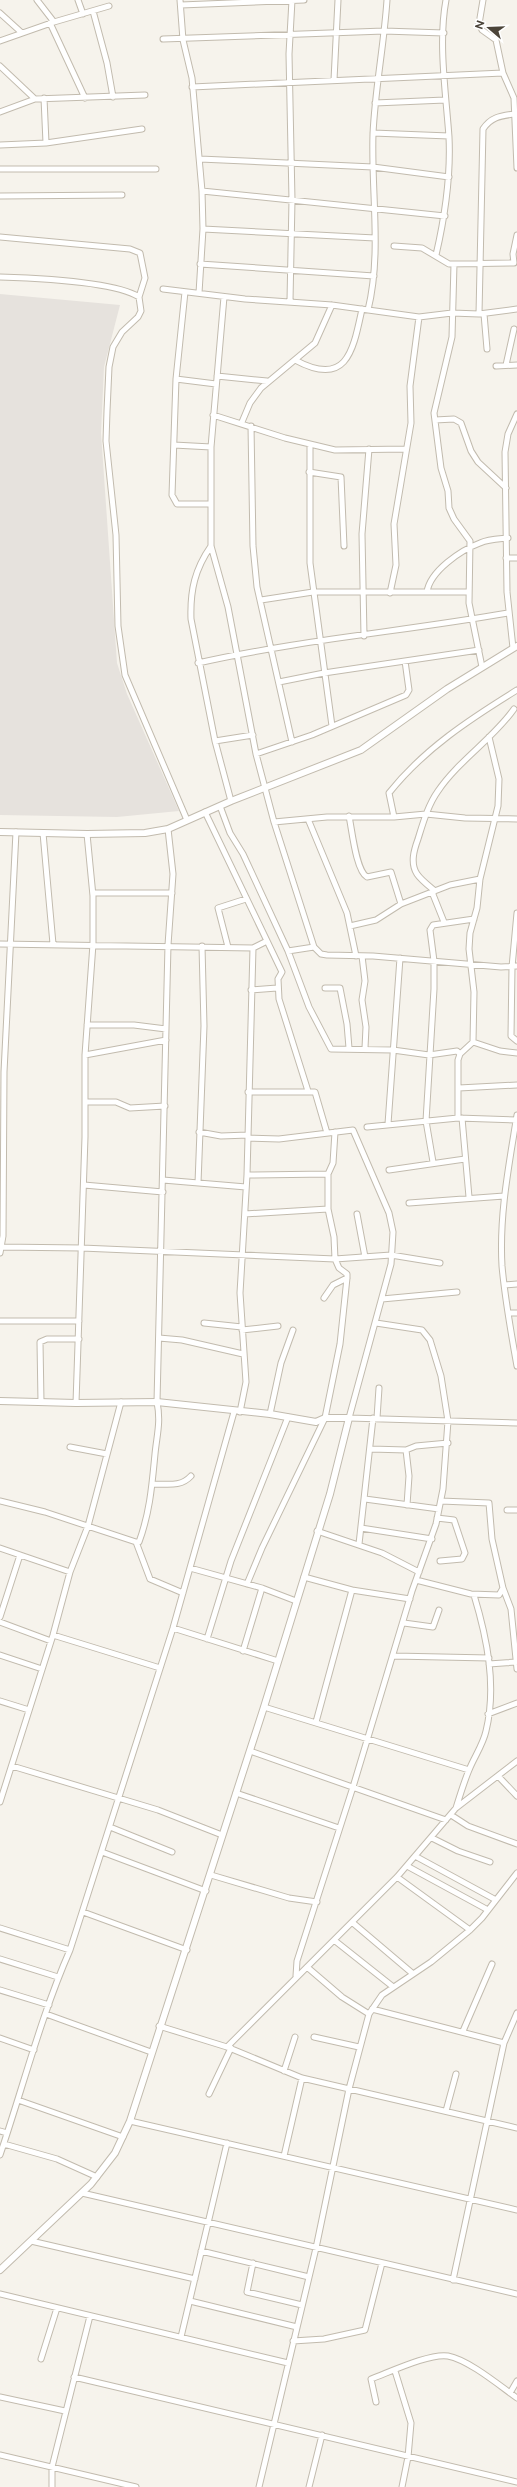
<svg xmlns="http://www.w3.org/2000/svg" width="517" height="2487" font-family="Raleway,sans-serif">
  <style>
    .industrial { fill: #e6e2dd }
    .lines { fill: none; stroke-linecap: round; stroke-linejoin: round }
    .minor-casing { stroke: #c2bbae; stroke-width: 7 }
    .tertiary-casing { stroke: #c2bbae; stroke-width: 8 }
    .minor { stroke: #fff; stroke-width: 5 }
    .tertiary { stroke: #fff; stroke-width: 6 }
  </style>
  <rect width="100%" height="100%" fill="#f6f3ec"/>
  <path class="industrial" d="M0,294L120,305L104,367L101,433L117,663L127,694L179,811L117,817L0,815Z"/>
  <g class="lines">
    <g class="minor-casing">
      <path id="minor" d="M37,0L54,22
        M78,0L83,14
        M180,0L183,40L192,78L202,191L203,229L199,293
        M483,0L479,24L482,30L496,40L503,73L514,98L517,168
        M181,5L304,0
        M93,11L107,63L113,97
        M0,13L22,33
        M50,23L85,98
        M163,39L384,31L444,33
        M0,41L54,22L109,6
        M0,66L35,99L145,95
        M334,80L338,0
        M192,87L503,73
        M44,98L46,143
        M375,103L445,100
        M0,112L35,99
        M373,133L449,136
        M0,145L46,143L142,129
        M200,159L373,167L449,177
        M0,169H156
        M202,191L445,216
        M0,196L122,195
        M203,229L375,238
        M0,237L130,249L140,253L145,278L139,297L141,311L138,317L122,332L113,347L109,367L107,411L106,441L116,535L118,626L125,675L187,820
        M394,246L422,248L449,264L514,263L513,254L517,235
        M436,255C445,216 451,178 449,137C446,94 438,42 446,0
        M200,264L374,276
        M454,264L452,337L434,413L441,468L448,491L449,508L454,519L470,541L469,603L482,667
        M0,277C32,278 114,281 139,297
        M163,289L245,299L332,305L419,317L452,313L479,314L517,309
        M185,292L176,379L172,495L177,504H210
        M224,297L211,447V546L228,607L256,754L274,822L314,947L321,954L327,955L373,956L501,967L517,966
        M290,301L292,200L289,54L292,0
        M368,310C382,253 371,192 373,134C375,89 384,45 387,0
        M479,314L483,129C491,117 500,116 514,114
        M484,314L487,349
        M295,360C347,388 353,351 362,309
        M506,365L514,329
        M496,366L517,365
        M217,376L267,381
        M176,379L216,384
        M213,415L285,438L335,450L406,449
        M435,420L454,419L461,423L471,451L478,462L506,488
        M242,422L250,403L261,388L315,343L332,305
        M251,426L253,546L257,587L292,742
        M310,444V563L332,726
        M174,445L211,447
        M309,472L341,477L344,546
        M211,546C195,569 190,590 191,619L215,741L231,801
        M506,558H517
        M427,592C430,571 461,550 480,543C489,539 499,539 508,538
        M390,593L396,565L394,524L411,423L410,386L419,317
        M261,600L313,592H469
        M364,636L362,534L369,449
        M513,648L507,592L505,452L508,434L517,414
        M198,663C300,640 405,631 508,613
        M279,682L324,673L479,650
        M215,741L253,735
        M256,754L312,735L406,695L409,690L405,661
        M220,806L230,833L243,854L288,951L309,1007L331,1049L393,1050L429,1055L457,1051L460,1054
        M205,812L282,972L278,979L279,999L308,1091
        M349,816C352,830 356,871 367,877L391,872L401,904
        M394,817L389,793C424,749 470,719 517,690
        M308,819L347,913L356,956
        M274,822L327,817H394L426,814L465,818L517,819
        M43,833L53,944
        M435,891C429,886 421,880 417,874C410,863 414,850 418,839C423,823 428,805 438,791C459,760 493,739 514,709
        M432,892L444,922
        M93,893H172
        M517,913L512,967L511,1036L517,1041
        M350,926L376,920L401,904L450,885L480,879
        M0,944L253,948
        M228,947L218,908L246,899
        M288,951L314,947
        M362,956L365,981L362,1000L366,1027L365,1048
        M325,988H340L347,1024L349,1048
        M251,990L277,988
        M87,1025H134L166,1029
        M473,1042L500,1051L517,1053
        M85,1055L166,1040
        M459,1088L517,1085
        M248,1092H315L327,1133
        M85,1102H116L130,1108L165,1106
        M517,1115C509,1165 499,1215 502,1266C505,1299 511,1333 517,1366
        M458,1118V1060L460,1054L473,1042L474,992L469,949L470,933L477,908L480,879L498,806L499,779L489,737
        M462,1118L469,1197
        M388,1124L400,958
        M367,1127L458,1118L517,1120
        M199,1132L221,1136L248,1135
        M248,1138L279,1139L353,1130L389,1213L393,1232L391,1264L349,1418L517,1423
        M433,1162L426,1121L434,989V961L430,930L433,925L474,919
        M389,1170L465,1159
        M247,1175L328,1174
        M163,1180L246,1187
        M198,1183L204,1026L202,946
        M84,1185L163,1192
        M409,1203L504,1196
        M245,1214L328,1209
        M357,1214L365,1257
        M0,1247L82,1248L335,1259L391,1255L440,1263
        M0,1253L3,1236L4,1072L16,832
        M505,1285L517,1284
        M324,1298L333,1285L347,1278
        M382,1299L457,1292
        M509,1313H517
        M0,1321H79
        M204,1323L242,1327
        M242,1330L278,1326
        M159,1338L182,1340L243,1354
        M41,1402L40,1342L47,1339H79
        M76,1403L85,1137V1055L93,944V896L87,834
        M240,1412L246,1382L240,1293L247,1175L253,948L267,941
        M270,1414L281,1363L293,1330
        M377,1418L379,1388
        M70,1447L107,1454
        M371,1449L406,1450L409,1476L407,1505
        M406,1450L416,1446L448,1443
        M154,1484C168,1484 181,1487 191,1476
        M365,1499L439,1509
        M0,1501L45,1512L136,1542L150,1579L183,1593
        M507,1510H517
        M437,1518L454,1520L465,1553L462,1559L440,1561
        M361,1528L432,1539
        M317,1531L382,1553L419,1572
        M136,1542H139C150,1512 152,1485 155,1454C157,1434 161,1422 157,1402L168,945L173,874L168,829
        M359,1544L373,1418
        M0,1548L70,1572
        M190,1568L262,1588L296,1601
        M304,1577L352,1590L410,1599
        M416,1580L471,1594L499,1595L503,1588L492,1539L489,1503L441,1501
        M247,1584L262,1548L325,1418L340,1344L347,1278V1274L339,1268L335,1259L334,1237L328,1209V1174L333,1163L335,1132
        M503,1588L511,1609L517,1669
        M0,1617L20,1555
        M0,1622L51,1641
        M404,1623L433,1627L439,1610
        M173,1628L278,1661
        M53,1635L160,1668
        M207,1639L231,1561L288,1417
        M243,1651L262,1588
        M0,1655L42,1669
        M394,1656L489,1658
        M489,1664L516,1662
        M0,1701L29,1710
        M264,1707L469,1770
        M488,1714L517,1703
        M316,1722L352,1590
        M250,1751L446,1820
        M12,1766L158,1810L222,1835
        M499,1777L517,1796
        M236,1793L339,1828
        M0,1802L53,1635L70,1572L88,1526L121,1402
        M456,1808C460,1795 464,1782 469,1770C474,1757 483,1745 486,1731C497,1686 487,1638 474,1595
        M451,1815L468,1826L517,1844
        M110,1827L172,1852
        M432,1838L458,1851L490,1862
        M102,1852L206,1891
        M415,1856L496,1900
        M407,1866L488,1910
        M211,1875L289,1898L317,1902
        M397,1877L470,1930
        M83,1912L187,1950
        M353,1923L412,1973
        M0,1928L70,1950
        M334,1940L392,1986
        M0,1959L58,1977
        M307,1967L342,1997L369,2014
        M296,1976L297,1961L353,1787L412,1591L436,1524L443,1489L448,1421L441,1376L430,1340L422,1330L376,1323
        M0,1990L49,2005
        M372,2009L504,2043
        M46,2014L151,2052
        M159,2026L227,2047L302,2078L517,2128
        M463,2031L492,1964
        M314,2037L359,2047
        M0,2038L34,2050
        M227,2047L397,1877L456,1808L517,1761
        M284,2071L295,2037
        M209,2094L231,2048
        M18,2100L123,2137
        M446,2111L456,2074
        M130,2121L517,2210
        M0,2131L7,2133
        M4,2144L57,2159L97,2177
        M0,2155C23,2087 41,2016 70,1950L173,1628L234,1412
        M284,2156L302,2078
        M82,2193L517,2294
        M31,2241L195,2279
        M201,2251L309,2277
        M253,2263L247,2292L302,2305
        M453,2280L504,2043L517,2013
        M0,2294L288,2363
        M190,2301L297,2327
        M181,2337L227,2143
        M293,2341L324,2339L365,2330L382,2263
        M41,2359L57,2308
        M395,2371L411,2423L408,2457L402,2487
        M74,2377L517,2482
        M510,2393L517,2381
        M0,2397L65,2411
        M376,2402L371,2379C390,2372 430,2353 448,2356C469,2360 500,2386 517,2398
        M0,2455L136,2487
        M52,2487V2467L90,2316
        M259,2487L316,2248L349,2089L369,2014L382,1995L431,1962L470,1930L482,1918L517,1873
        M309,2487L322,2435"/>
    </g>
    <g class="tertiary-casing">
      <path id="tertiary" d="M0,832L87,834L145,833L168,829L231,801L361,750L447,689L517,646
        M0,1401L76,1403L157,1402L270,1414L316,1422L325,1418H349L330,1494L264,1707L130,2121L115,2153L91,2184L0,2270"/>
    </g>
    <use href="#minor" class="minor"/>
    <use href="#tertiary" class="tertiary"/>
  </g>
  <g transform="translate(489 28) rotate(289)" stroke="#ffffff" stroke-width="3" paint-order="stroke">
  <path d="M0-3L7 15L0 10L-7 15Z" fill="#4b4439"/>
  <text y="-6" font-size="11" font-weight="bold" text-anchor="middle" fill="#4b4439">N</text>
  </g>
</svg>
